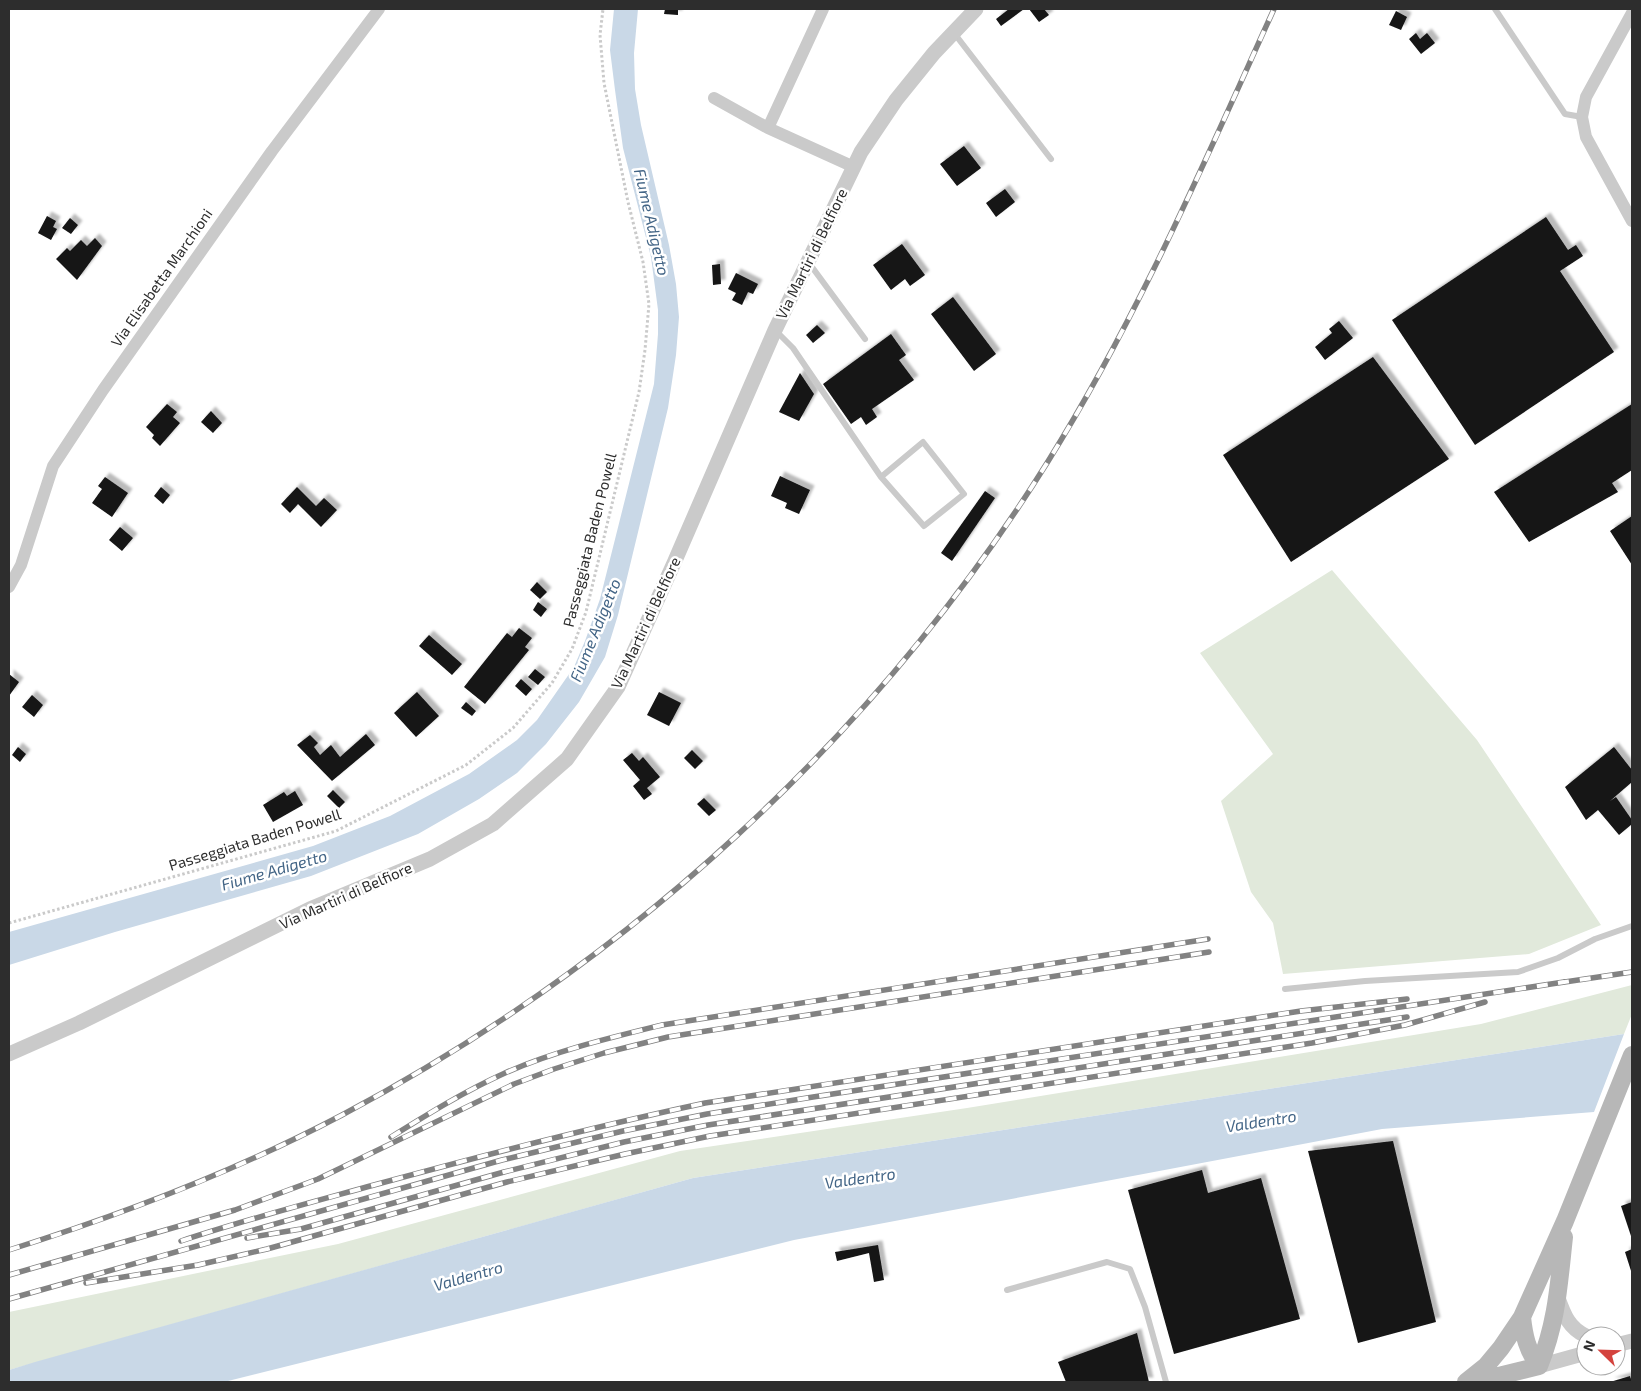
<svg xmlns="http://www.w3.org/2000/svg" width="1641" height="1391" font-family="'Exo 2',sans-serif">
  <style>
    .green { fill: #e1e9db }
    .water { fill: #c9d8e7 }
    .building { fill: #141414; filter: url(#shadow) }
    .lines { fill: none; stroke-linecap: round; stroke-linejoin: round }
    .path { stroke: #cacaca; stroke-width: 3; stroke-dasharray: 2.5 2.5; stroke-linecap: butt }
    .service { stroke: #cacaca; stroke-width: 6 }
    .minor { stroke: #cacaca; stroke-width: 12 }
    .tertiary { stroke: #cacaca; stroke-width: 15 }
    .secondary { stroke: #b7b7b7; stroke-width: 18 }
    .rail-casing { stroke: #828282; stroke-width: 5.5 }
    .rail { stroke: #fff; stroke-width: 4; stroke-dasharray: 11; stroke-linecap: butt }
    .labels { text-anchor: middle; stroke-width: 5; stroke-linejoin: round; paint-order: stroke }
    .street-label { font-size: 15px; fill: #2d2d2d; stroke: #fff }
    .water-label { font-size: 16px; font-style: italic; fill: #436586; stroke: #fff }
  </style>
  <defs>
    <filter id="shadow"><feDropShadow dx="4.5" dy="-4.5" stdDeviation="1" flood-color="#0004"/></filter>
  </defs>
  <rect width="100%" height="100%" fill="#fff"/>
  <path class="green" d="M1332,570L1477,740L1601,925L1529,954L1283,974L1273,923L1251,892L1221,801L1273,754L1200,653Z
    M1632,985V1014L1624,1034L693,1178L9,1370V1312L338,1244L680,1151L967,1108L1481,1024Z"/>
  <path class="water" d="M614,9H638L634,53L635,89L641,125L669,245L676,284L679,317L676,355L668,408L618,615L605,657L579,702L546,744L517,773L479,799L418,834L311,876L115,932L9,965V932L313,846L390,816L469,774L517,740L537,720L574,667L585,641L600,599L654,384L658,334V310L651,257L623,148L615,90L610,50Z
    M1624,1034L1594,1112L1382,1129L794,1240L224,1382H9V1370L35,1362L693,1178Z"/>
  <path class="building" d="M665,9H678V15L664,14Z
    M1009,9H1024L1001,26L996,19Z
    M1029,9H1044L1049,15L1039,22Z
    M1396,11L1407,17L1401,30L1389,25Z
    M1416,33L1420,39L1427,33L1435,43L1421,54L1409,39Z
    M964,146L981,168L957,186L940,164Z
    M1005,189L1015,202L996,217L986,203Z
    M47,216L56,221L53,227L57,229L51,240L38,233Z
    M1546,217L1568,250L1576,245L1583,256L1560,271L1614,352L1475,445L1392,320Z
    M70,218L78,225L71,234L62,228Z
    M95,238L102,246L77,280L56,259L67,248L70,251L81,240L87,246Z
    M902,244L925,275L910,286L905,279L891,290L873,265Z
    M720,264L721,284L713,285L712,265Z
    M736,273L758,284L753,294L748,292L742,305L732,300L736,293L728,289Z
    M953,297L996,354L974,371L931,314Z
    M1339,321L1353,338L1325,360L1315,347L1332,333L1329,329Z
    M817,325L825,333L813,343L806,335Z
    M891,334L906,355L899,360L914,380L872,409L877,417L866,425L861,417L851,424L823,384Z
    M1373,357L1449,459L1291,562L1223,455Z
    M800,373L814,394L799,421L779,412Z
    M167,404L177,412L173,417L180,423L160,446L152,438L154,435L146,427Z
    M1632,404V470L1612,483L1618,492L1529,542L1494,492Z
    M211,411L222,423L213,433L201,422Z
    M780,476L810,490L799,514L785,508L787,503L771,496Z
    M105,477L128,493L112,517L92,503L102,489L98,486Z
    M161,487L170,495L163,504L154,496Z
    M297,487L316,506L324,498L337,510L321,527L298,504L290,513L281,504Z
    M985,491L995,498L952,561L941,553Z
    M1632,516V565L1610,531Z
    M120,527L133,538L122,551L109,540Z
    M537,582L547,592L540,599L530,590Z
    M538,602L547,609L541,617L533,610Z
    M519,628L532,638L525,647L529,650L485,704L464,687L507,633L512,637Z
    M429,635L462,664L452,675L419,646Z
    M535,669L545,677L538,685L528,677Z
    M9,674L19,682L9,696Z
    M521,679L532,689L526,696L515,686Z
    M417,692L439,716L416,737L394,713Z
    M659,692L681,703L669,726L647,715Z
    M32,695L43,705L34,717L22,707Z
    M466,702L476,711L472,716L461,708Z
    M366,734L375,745L332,781L297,745L310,735L318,743L314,747L320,755L331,745L340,757Z
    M18,747L26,754L20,762L12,755Z
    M1614,747L1632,770V782L1610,801L1616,797L1632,820V824L1619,835L1598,810L1586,820L1565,787Z
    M692,750L703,761L695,769L684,758Z
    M632,753L639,761L643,757L660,777L647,788L652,794L644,800L633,786L640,780L623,760Z
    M333,790L345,802L339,808L327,796Z
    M295,791L303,805L273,822L263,805L284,792L287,796Z
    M704,798L716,810L709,816L697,804Z
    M1393,1141L1436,1322L1358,1343L1308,1151Z
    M1202,1170L1208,1193L1261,1178L1300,1319L1174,1354L1128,1190Z
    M1632,1202V1239L1621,1206Z
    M878,1245L884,1280L874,1282L869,1253L837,1261L835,1252Z
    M1632,1249V1274L1625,1252Z
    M1137,1333L1149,1382H1066L1058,1362Z
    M1630,1376L1632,1382H1610Z"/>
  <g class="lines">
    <path class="path" d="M9,923L336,831L466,765L513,728L552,683L572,649L586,612L639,392L645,350L649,304L643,262L628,202L604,83L600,35L603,9"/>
    <path class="service" d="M1495,9L1565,114L1582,117
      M954,33L1051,159
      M809,263L865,339
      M776,331L793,348L881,477L924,526L964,494L923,442L881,477
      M1285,989L1365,981L1518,972L1558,958L1595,939L1632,926
      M1007,1290L1107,1262L1130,1269L1145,1307L1166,1382"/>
    <path class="minor" d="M1632,13L1586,97L1582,117L1586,137L1632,221
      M714,98L768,128L854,167
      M768,128L823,9
      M9,587L21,565L53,466L103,390L272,151L379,9"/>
    <path class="tertiary" d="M9,1054L79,1023L310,909L430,859L493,824L567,759L618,687L674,563L775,330L861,152L896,100L934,53L976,9
      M1558,1298C1564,1315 1569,1328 1586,1336
      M1616,1345L1632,1341
      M1539,1366L1586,1353"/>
    <path class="secondary" d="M1522,1317C1524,1336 1527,1350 1539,1366
      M1539,1366C1557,1323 1559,1282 1564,1237
      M1466,1382L1486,1366L1501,1348L1522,1317L1565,1221L1632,1055
      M1474,1382L1539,1366"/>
    <g class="rail-casing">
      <path id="rail" d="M1558,983L1632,972
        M391,1137C428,1114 465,1091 505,1073C555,1051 609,1038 662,1025L1208,939
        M247,1238L301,1229L504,1172L624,1142L708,1125L1407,1017
        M181,1241C244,1220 309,1203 374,1185C484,1155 593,1127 705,1103L1301,1011L1407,999
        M9,1250C124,1214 236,1171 342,1115C628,963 875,738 1047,463C1137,319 1204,163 1274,9
        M9,1275L235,1210L318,1179L514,1084L554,1069L604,1053L668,1037L1209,952
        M86,1283L198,1265L267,1249L507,1182L625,1154L710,1136L1312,1043L1405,1025L1485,1002
        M9,1299L502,1160L623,1131L707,1114L813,1097L1564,982"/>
    </g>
    <use href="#rail" class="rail"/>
  </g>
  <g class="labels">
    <g class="street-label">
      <text transform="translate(812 254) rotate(-64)" y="5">Via Martiri di Belfiore</text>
      <text transform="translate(162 278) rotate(-55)" y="5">Via Elisabetta Marchioni</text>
      <text transform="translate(590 540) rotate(-76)" y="5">Passeggiata Baden Powell</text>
      <text transform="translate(646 623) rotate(-65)" y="5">Via Martiri di Belfiore</text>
      <text transform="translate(255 840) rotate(-17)" y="5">Passeggiata Baden Powell</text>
      <text transform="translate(346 896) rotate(-24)" y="5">Via Martiri di Belfiore</text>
    </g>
    <g class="water-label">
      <text transform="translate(652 222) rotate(77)" y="6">Fiume Adigetto</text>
      <text transform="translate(595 630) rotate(-68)" y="6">Fiume Adigetto</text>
      <text transform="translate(274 870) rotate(-16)" y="6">Fiume Adigetto</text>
      <text transform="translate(1261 1121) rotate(-9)" y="6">Valdentro</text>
      <text transform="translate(860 1178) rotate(-8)" y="6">Valdentro</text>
      <text transform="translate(468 1276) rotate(-16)" y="6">Valdentro</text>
    </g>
  </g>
  <rect width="1641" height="1391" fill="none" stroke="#2d2d2d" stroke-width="20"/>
  <g transform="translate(1601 1351) rotate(293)"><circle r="24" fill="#ffffff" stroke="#ababab"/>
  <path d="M0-4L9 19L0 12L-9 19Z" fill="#d4433e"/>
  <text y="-8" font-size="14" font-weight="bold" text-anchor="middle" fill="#2d2d2d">N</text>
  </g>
</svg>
